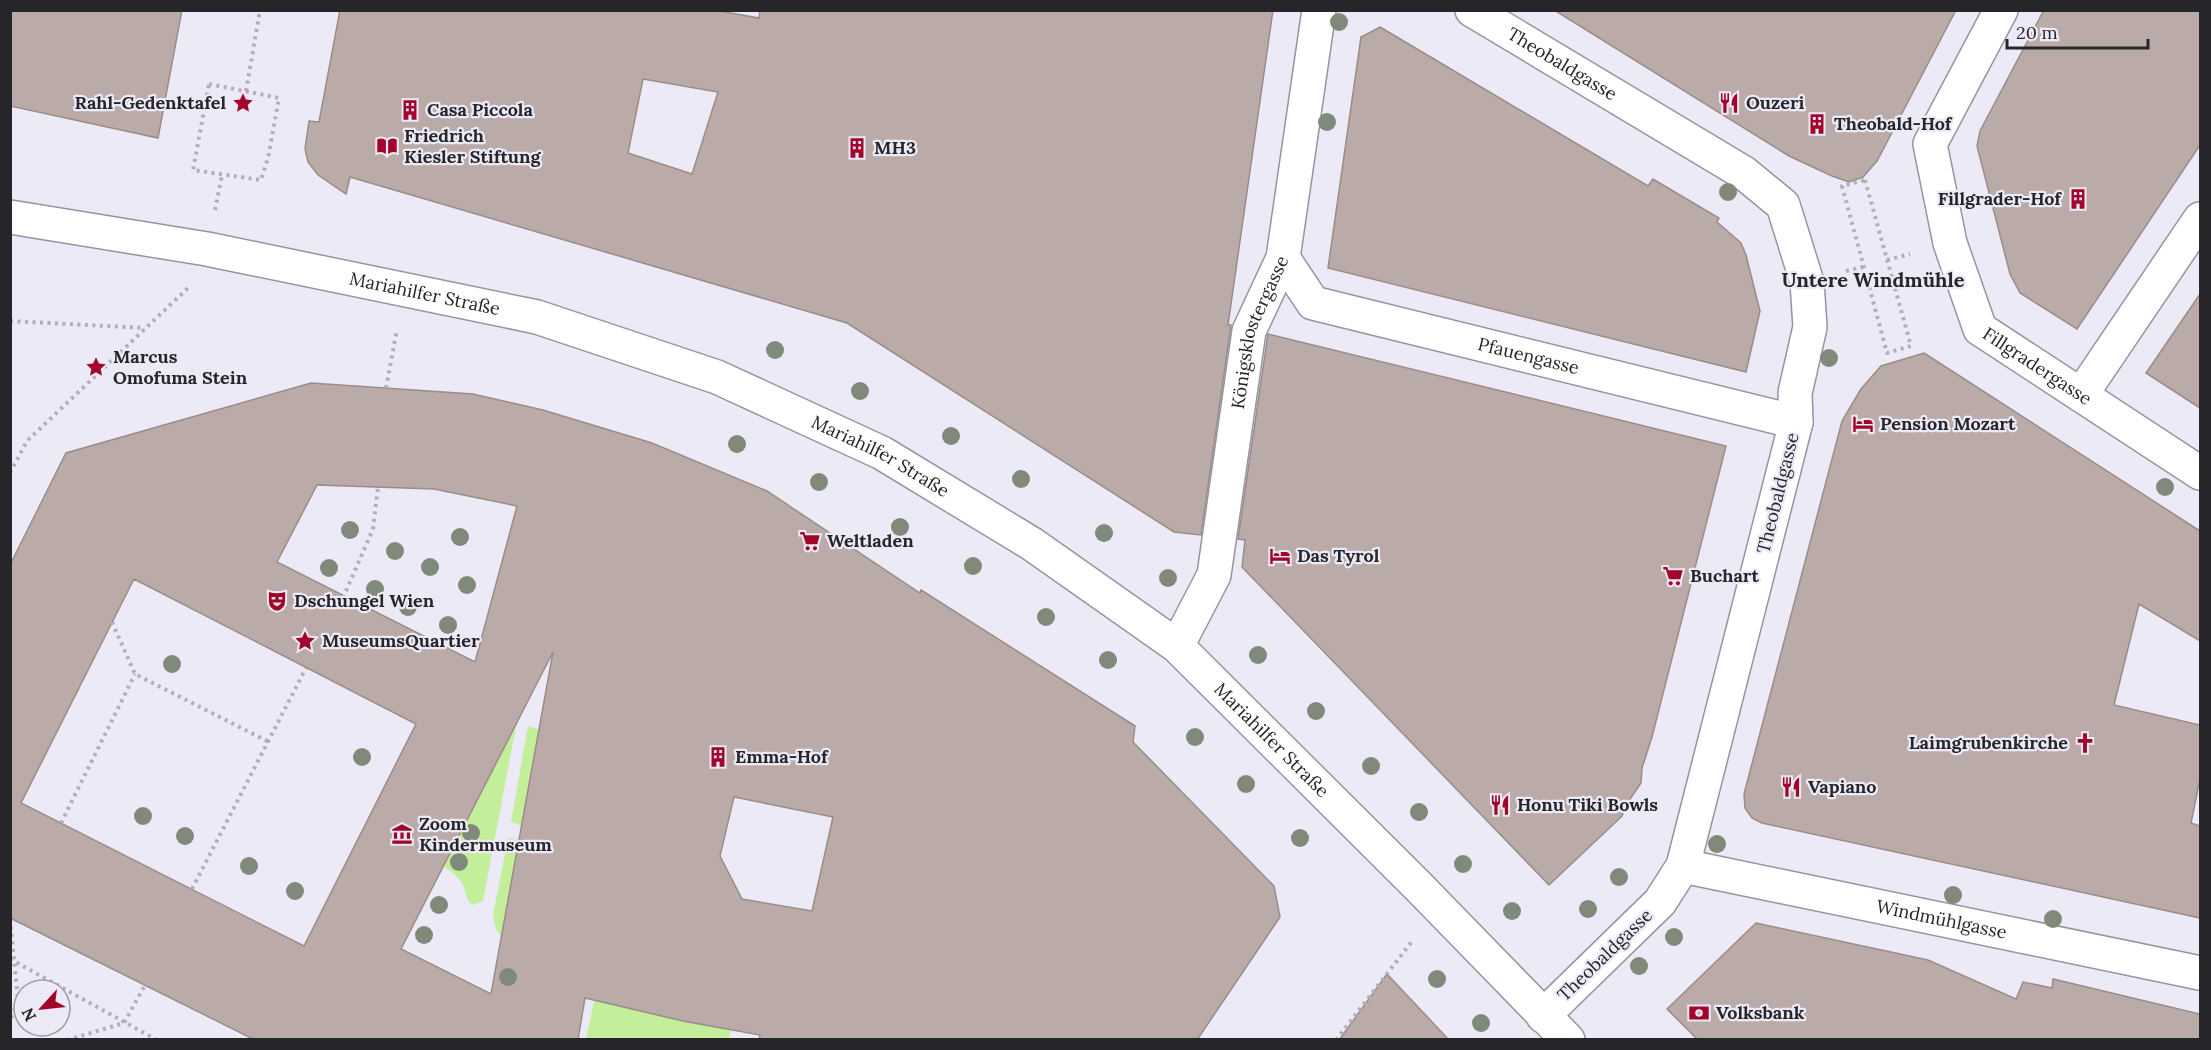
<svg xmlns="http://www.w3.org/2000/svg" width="2211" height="1050" font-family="Lora,serif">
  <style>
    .green { fill: #c4ef9a }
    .building { fill: #baaba8; stroke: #9b8c89; stroke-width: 1.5; fill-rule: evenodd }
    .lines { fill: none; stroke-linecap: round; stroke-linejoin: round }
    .minor-casing { stroke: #9694a0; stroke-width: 36 }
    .path { stroke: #b1aeb9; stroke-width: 4; stroke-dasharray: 3 4.5; stroke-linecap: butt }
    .minor { stroke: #fff; stroke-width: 33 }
    .tree { fill: #81897b }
    .labels { text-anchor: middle; stroke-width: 4.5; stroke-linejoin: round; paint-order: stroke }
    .street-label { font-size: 18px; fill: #26252a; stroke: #edeaf7 }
    .poi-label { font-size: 18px; font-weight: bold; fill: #26252a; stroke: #edeaf7; text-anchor: start }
    .neighbourhood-label { font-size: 20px; font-weight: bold; fill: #26252a; stroke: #edeaf7 }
  </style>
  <rect width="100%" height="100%" fill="#edeaf7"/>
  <path class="green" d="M517,721L483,901L473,905C466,900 467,896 464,888C461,878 452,872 443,866Z
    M528,726L539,730L521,825L511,822Z
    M508,838L519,840L502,937L496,929L493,915Z
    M594,1001L731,1030L729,1039L586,1040Z"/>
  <path class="building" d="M10,10H182L158,138L10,106Z
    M340,10H714L759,18L760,10H1273L1228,325H1231L1201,535L1174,532L847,323L350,177L346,194L318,175L308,162L305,149L309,121L319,122ZM643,79L718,92L692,174L628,153Z
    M1554,10H1956L1877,161L1863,177L1849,182L1832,176L1789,156Z
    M2044,10H2200V145L2077,329L2020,293L2010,274L1977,146L1980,131Z
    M1380,27L1648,186L1653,179L1719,218L1717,222L1741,243L1746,255L1760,311L1746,372L1328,268L1361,37Z
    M2200,294V408L2146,373Z
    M1268,334L1726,446L1652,737L1642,768L1641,783L1626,805L1622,816L1549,885L1242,567L1245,540L1238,539Z
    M1924,353L2200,531V641L2139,604L2114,705L2200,725V779L2191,823L2200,826V918L1762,823L1752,818L1745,808L1744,794L1842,421L1861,389L1881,366Z
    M311,383L473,394L543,410L652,443L767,491L920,593L921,590L1135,726L1133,742L1274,886L1280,917L1197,1040H759L760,1035L683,1021L585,998L578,1040H255L10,918V565L66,453ZM317,485L434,489L517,506L475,662L277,562ZM134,579L416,724L304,946L21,803ZM553,652L491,994L401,949ZM734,797L833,817L812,911L742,899L720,856Z
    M1756,923L1928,960L2016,999L2023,982L2052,988L2053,979L2200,1014V1040H1698L1667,1009Z
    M1387,974L1449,1040H1339Z"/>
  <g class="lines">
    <g class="minor-casing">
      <g id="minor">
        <path id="s1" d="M1472,10L1744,173L1783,205L1807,282L1810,327L1795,393L1796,422L1683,866L1660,902L1543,1016"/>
        <path id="s2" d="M2001,10L1930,144L1950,243L1980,329L2200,473"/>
        <path id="s3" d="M10,217L207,249L537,317L717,377L882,453L1032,544L1177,646L1419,887L1568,1040"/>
        <path id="s4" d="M1283,258L1313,303L1796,422"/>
        <path d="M2081,395L2200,219"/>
        <path id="s5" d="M1177,646L1214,575L1249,331L1283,258L1319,10"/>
        <path id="s6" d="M1683,866L2200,973"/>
      </g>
    </g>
    <path class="path" d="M209,84L279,98L268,158L261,180L193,170Z
      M246,91L260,10
      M1865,180L1911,346L1887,353L1842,186Z
      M215,210L222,175
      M1887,260L1910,254
      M1846,271L1863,267
      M10,321L145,328
      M386,388L397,329
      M10,473L27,441L188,288
      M343,598L373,529L378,487
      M112,622L135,674L269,742
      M61,823L135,674
      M192,889L306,668
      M10,919L18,1000L10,1021
      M10,959L157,1040
      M67,1040L124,1023L145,985
      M1336,1040L1413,940"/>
    <use href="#minor" class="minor"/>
  </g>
  <g class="tree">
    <circle cx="1339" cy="22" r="9"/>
    <circle cx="1327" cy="122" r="9"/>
    <circle cx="1728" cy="192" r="9"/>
    <circle cx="775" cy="350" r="9"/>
    <circle cx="1829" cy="358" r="9"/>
    <circle cx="860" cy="391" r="9"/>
    <circle cx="951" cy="436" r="9"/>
    <circle cx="737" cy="444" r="9"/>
    <circle cx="1021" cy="479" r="9"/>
    <circle cx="819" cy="482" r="9"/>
    <circle cx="2165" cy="487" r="9"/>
    <circle cx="900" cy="527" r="9"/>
    <circle cx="350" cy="530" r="9"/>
    <circle cx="1104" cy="533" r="9"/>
    <circle cx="460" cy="537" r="9"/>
    <circle cx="395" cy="551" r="9"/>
    <circle cx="973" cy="566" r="9"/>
    <circle cx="430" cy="567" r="9"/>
    <circle cx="329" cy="568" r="9"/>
    <circle cx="1168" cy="578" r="9"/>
    <circle cx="467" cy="585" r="9"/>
    <circle cx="375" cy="589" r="9"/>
    <circle cx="408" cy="607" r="9"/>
    <circle cx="1046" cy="617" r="9"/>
    <circle cx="448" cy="625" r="9"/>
    <circle cx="1258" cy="655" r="9"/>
    <circle cx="1108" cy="660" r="9"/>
    <circle cx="172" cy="664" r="9"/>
    <circle cx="1316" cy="711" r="9"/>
    <circle cx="1195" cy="737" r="9"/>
    <circle cx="362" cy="757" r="9"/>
    <circle cx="1371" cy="766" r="9"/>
    <circle cx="1246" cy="784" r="9"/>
    <circle cx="1419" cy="812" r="9"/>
    <circle cx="143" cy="816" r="9"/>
    <circle cx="471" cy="833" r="9"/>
    <circle cx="185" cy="836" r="9"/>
    <circle cx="1300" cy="838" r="9"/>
    <circle cx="1717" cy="844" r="9"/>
    <circle cx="459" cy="862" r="9"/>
    <circle cx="1463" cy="864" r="9"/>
    <circle cx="249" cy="866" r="9"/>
    <circle cx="1619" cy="877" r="9"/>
    <circle cx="295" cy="891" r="9"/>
    <circle cx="1953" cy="895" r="9"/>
    <circle cx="439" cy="905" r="9"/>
    <circle cx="1588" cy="909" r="9"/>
    <circle cx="1512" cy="911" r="9"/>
    <circle cx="2053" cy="919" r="9"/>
    <circle cx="424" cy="935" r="9"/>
    <circle cx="1674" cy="937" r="9"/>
    <circle cx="1639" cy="966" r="9"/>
    <circle cx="508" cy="977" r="9"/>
    <circle cx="1437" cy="979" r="9"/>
    <circle cx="1481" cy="1023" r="9"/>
  </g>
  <defs>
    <g id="sight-bare" transform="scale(1.62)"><path d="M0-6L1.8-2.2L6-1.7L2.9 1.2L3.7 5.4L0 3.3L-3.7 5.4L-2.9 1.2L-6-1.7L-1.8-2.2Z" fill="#a30429" stroke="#edeaf7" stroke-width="2.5" paint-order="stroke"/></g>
    <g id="restaurant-bare" transform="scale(1.62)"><path d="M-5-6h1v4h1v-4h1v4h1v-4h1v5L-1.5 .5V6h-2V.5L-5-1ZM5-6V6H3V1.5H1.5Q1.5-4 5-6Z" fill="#a30429" stroke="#edeaf7" stroke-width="2.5" paint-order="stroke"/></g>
    <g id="building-bare" transform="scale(1.62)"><path d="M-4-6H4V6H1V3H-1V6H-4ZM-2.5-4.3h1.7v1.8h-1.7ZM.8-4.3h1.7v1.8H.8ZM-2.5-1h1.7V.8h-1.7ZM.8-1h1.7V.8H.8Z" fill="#a30429" stroke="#edeaf7" stroke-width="2.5" paint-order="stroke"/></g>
    <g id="library-bare" transform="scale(1.62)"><path d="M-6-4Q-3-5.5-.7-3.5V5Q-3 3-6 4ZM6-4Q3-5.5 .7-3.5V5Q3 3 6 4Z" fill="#a30429" stroke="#edeaf7" stroke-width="2.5" paint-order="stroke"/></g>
    <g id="hotel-bare" transform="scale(1.62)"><path d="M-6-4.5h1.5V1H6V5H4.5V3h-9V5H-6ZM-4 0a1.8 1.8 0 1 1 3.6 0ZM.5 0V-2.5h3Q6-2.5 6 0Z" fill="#a30429" stroke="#edeaf7" stroke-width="2.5" paint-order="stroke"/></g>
    <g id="supermarket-bare" transform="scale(1.62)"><path d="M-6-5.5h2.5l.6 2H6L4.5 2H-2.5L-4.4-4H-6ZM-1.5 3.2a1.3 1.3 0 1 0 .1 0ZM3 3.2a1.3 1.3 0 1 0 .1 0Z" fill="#a30429" stroke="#edeaf7" stroke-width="2.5" paint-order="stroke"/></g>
    <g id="theatre-bare" transform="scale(1.62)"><path d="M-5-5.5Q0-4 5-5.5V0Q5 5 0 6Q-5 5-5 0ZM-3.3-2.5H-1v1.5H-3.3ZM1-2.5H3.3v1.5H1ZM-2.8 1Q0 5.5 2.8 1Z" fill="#a30429" stroke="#edeaf7" stroke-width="2.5" paint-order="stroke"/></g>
    <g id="church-bare" transform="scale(1.62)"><path d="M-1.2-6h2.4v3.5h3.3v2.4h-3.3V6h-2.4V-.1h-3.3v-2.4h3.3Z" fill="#a30429" stroke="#edeaf7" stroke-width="2.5" paint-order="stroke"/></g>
    <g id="museum-bare" transform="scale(1.62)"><path d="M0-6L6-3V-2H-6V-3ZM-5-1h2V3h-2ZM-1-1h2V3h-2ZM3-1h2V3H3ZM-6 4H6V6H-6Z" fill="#a30429" stroke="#edeaf7" stroke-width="2.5" paint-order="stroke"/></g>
    <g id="bank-bare" transform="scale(1.62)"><path d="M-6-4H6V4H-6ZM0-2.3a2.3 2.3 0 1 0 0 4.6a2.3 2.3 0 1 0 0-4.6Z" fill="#a30429" stroke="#edeaf7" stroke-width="2.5" paint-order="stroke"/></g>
  </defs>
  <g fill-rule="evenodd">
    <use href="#sight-bare" x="243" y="103"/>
    <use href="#restaurant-bare" x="1729" y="103"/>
    <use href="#building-bare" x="410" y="110"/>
    <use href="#building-bare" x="1817" y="124"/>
    <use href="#library-bare" x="387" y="146"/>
    <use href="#building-bare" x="857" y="148"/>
    <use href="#building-bare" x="2078" y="199"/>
    <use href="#sight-bare" x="96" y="367"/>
    <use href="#hotel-bare" x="1863" y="424"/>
    <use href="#supermarket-bare" x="810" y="541"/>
    <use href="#hotel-bare" x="1280" y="556"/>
    <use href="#supermarket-bare" x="1673" y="576"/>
    <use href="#theatre-bare" x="277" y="601"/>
    <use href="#sight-bare" x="305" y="641"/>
    <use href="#church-bare" x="2085" y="743"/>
    <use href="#building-bare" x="718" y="757"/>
    <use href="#restaurant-bare" x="1791" y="787"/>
    <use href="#restaurant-bare" x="1500" y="805"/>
    <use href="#museum-bare" x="402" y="834"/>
    <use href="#bank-bare" x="1699" y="1013"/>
  </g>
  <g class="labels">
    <g class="street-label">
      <text dy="6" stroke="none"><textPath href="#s1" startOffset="105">Theobaldgasse</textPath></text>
      <text dy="6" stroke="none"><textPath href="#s3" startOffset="422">Mariahilfer Straße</textPath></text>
      <text dy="6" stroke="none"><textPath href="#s5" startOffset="328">Königsklostergasse</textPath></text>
      <text dy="6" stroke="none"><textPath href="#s4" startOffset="276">Pfauengasse</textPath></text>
      <text dy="6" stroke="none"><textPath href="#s2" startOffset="412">Fillgradergasse</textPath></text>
      <text dy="6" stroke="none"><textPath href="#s3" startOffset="908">Mariahilfer Straße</textPath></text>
      <text transform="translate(1778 493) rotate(-76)" y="6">Theobaldgasse</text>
      <text dy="6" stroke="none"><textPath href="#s3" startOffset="1394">Mariahilfer Straße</textPath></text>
      <text dy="6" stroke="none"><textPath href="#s6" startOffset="264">Windmühlgasse</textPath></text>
      <text transform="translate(1605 955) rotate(-44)" y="6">Theobaldgasse</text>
    </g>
    <g class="poi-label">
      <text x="226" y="109" text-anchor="end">Rahl-Gedenktafel</text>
      <text x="1746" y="109">Ouzeri</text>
      <text x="427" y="116">Casa Piccola</text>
      <text x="1834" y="130">Theobald-Hof</text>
      <text x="404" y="142">Friedrich<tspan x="404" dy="21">Kiesler Stiftung</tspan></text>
      <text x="874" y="154">MH3</text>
      <text x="2061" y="205" text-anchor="end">Fillgrader-Hof</text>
      <text x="113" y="363">Marcus<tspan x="113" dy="21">Omofuma Stein</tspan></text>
      <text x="1880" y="430">Pension Mozart</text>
      <text x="827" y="547">Weltladen</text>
      <text x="1297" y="562">Das Tyrol</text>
      <text x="1690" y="582">Buchart</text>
      <text x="294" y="607">Dschungel Wien</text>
      <text x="322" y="647">MuseumsQuartier</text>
      <text x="2068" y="749" text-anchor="end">Laimgrubenkirche</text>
      <text x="735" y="763">Emma-Hof</text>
      <text x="1808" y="793">Vapiano</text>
      <text x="1517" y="811">Honu Tiki Bowls</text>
      <text x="419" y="830">Zoom<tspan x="419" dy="21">Kindermuseum</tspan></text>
      <text x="1716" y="1019">Volksbank</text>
    </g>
    <g class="neighbourhood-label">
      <text x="1873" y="287">Untere Windmühle</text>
    </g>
  </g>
  <rect width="2211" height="1050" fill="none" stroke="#26252a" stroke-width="24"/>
  <g transform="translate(42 1008) rotate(243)"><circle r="28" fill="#edeaf7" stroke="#9d9ba5" stroke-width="1.5"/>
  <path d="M0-4.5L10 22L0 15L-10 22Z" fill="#a30429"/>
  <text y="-9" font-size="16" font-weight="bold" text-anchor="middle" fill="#26252a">N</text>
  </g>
  <path d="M2007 39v9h141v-9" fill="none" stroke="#26252a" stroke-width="3"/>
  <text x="2016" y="39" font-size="18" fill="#26252a" stroke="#edeaf7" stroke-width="4.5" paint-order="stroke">20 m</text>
</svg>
